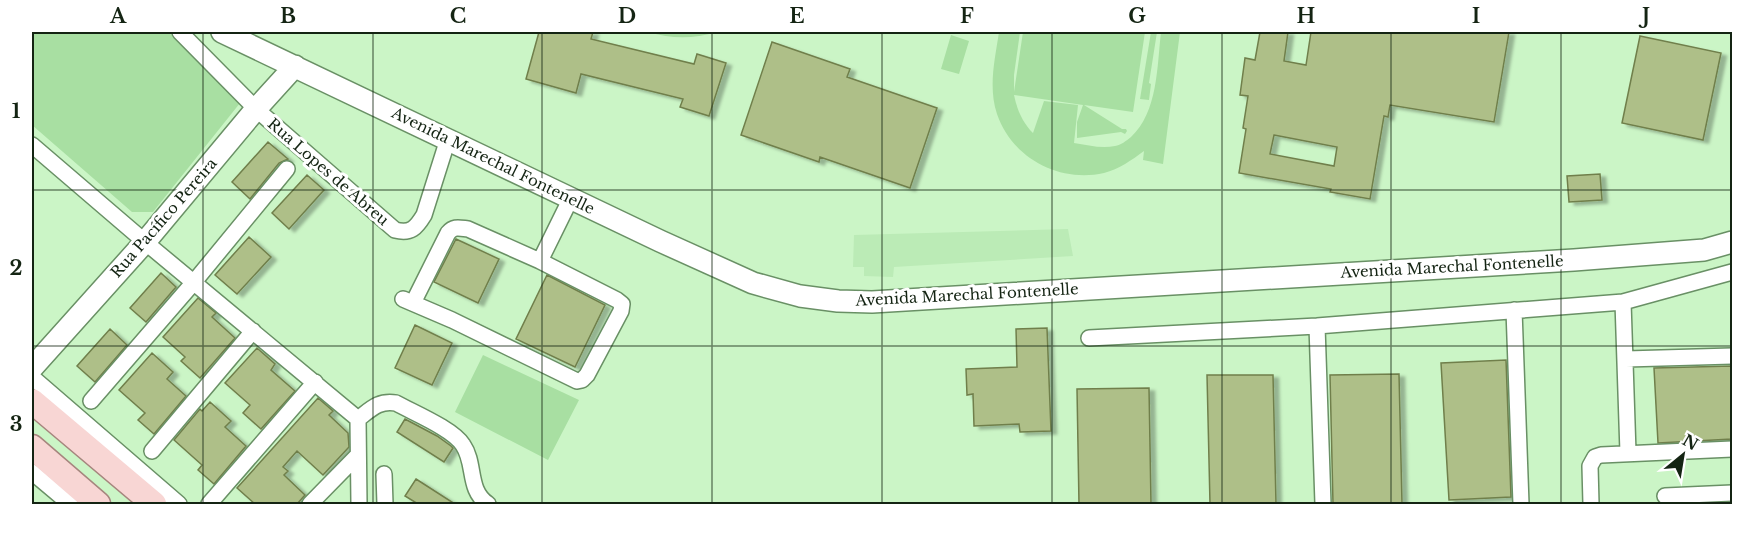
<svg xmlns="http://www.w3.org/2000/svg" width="1764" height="536" font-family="'Libre Baskerville',serif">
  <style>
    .built { fill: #bbebb6 }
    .green { fill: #a8dfa2 }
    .building { fill: #aebf88; stroke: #707f4b; stroke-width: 1.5; fill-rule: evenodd; filter: url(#shadow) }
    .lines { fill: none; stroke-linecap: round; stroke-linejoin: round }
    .street-casing { stroke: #699065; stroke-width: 18 }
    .secondary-casing { stroke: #699065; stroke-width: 24 }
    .primary-casing { stroke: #a6867e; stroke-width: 27 }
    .street { stroke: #fff; stroke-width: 15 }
    .secondary { stroke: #fff; stroke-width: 21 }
    .primary { stroke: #f8d6d4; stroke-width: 24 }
    .grid { fill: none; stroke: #142413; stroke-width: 1.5; stroke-opacity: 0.55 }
    .labels { text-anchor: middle; stroke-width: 6; stroke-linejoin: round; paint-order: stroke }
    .street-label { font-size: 15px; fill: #142413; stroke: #fff }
    .neatline { fill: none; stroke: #142413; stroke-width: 2 }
    .grid-label { font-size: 20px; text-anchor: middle; font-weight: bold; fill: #142413 }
  </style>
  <defs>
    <filter id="shadow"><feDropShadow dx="5.5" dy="3" stdDeviation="1.5" flood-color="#0004"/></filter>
  </defs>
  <rect width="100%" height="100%" fill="#cbf5c6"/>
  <path class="built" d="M1068,229L1073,256L894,267L893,277L864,276V267H853L854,235Z"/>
  <path class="green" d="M32,32H168L244,98L153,212H132L32,125Z
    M648,32H717C693,39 672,39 648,32Z
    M999,32H1020L1014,75V92L1023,32H1145L1133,112L1084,105L1122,129H1126L1127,131L1125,134L1121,132L1077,138V122L1083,105L1014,95C1017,110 1023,123 1033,133L1044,101L1078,105L1074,143C1087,145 1102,149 1115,146C1121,145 1126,141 1131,137C1158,112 1157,66 1161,32H1180L1163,164L1143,160L1144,151C1132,160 1119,169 1104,173C1059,183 1012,158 997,114C988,87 995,59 999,32Z
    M1151,32H1157L1149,83L1151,84L1149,100L1140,99Z
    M951,35L969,41L959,74L941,69Z
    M483,355L579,400L548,460L455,412Z"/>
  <path class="building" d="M539,32H593L591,39L694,64L697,54L726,63L709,116L680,107L683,99L581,74L576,93L526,79Z
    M1260,32H1288L1284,61L1306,65L1311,32H1509L1494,122L1390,105L1388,117L1384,116L1370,199L1330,192L1331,189L1239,173L1246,129L1243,128L1248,96L1240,95L1245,58L1255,60ZM1274,135L1337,147L1334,166L1270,154Z
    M1640,36L1721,53L1703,140L1622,123Z
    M772,42L850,69L847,77L937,108L910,188L820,157L819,162L741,135Z
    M268,142L288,159L279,163L250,199L232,182Z
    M1600,174L1602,200L1569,202L1567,176Z
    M307,175L324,190L289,229L272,213Z
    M249,237L271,257L237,294L215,275Z
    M456,239L499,259L478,303L434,282Z
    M161,273L176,287L146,322L130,308Z
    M547,275L605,305L575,367L516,339Z
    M198,298L216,313L212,317L235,338L200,378L181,361L185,357L163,337Z
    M415,325L452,343L432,385L395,368Z
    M1047,328L1051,431L1020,432L1019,424L974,426L973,394L967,395L966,369L1017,367L1016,329Z
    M110,329L127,345L95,382L77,366Z
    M257,348L275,364L271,370L295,391L261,429L243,413L250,405L225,383Z
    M152,353L173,372L167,379L186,396L154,434L138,420L145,413L119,390Z
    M1506,360L1511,497L1449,500L1441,363Z
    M1732,366V439L1658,443L1654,368Z
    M1399,374L1402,504H1333L1330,375Z
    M1207,375H1273L1276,504H1210Z
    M1149,388L1151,504H1079L1077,389Z
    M318,398L333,411L329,415L348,433L349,447L323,475L297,451L283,467L288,471L284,475L305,495L297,504H255L237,488Z
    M210,402L231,421L225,427L246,446L214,484L198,470L202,465L174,440L200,409L202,411Z
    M405,419L437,436L451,446L453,448L444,462L397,432Z
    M416,479L455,504H418L405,496Z"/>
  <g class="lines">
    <g class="street-casing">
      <path id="street" d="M180,32L256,109L395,230C411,234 416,228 424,215L448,139
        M32,145L151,247L358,419L359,504
        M540,261L571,198
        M403,299L452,320L577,381L582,380L587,375L621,311L622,304L617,300L540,261L468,229C459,228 454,226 448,233L413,303
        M1623,302L1628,453
        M1514,310L1521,504
        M1317,326L1323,504
        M1089,338L1317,326L1623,302L1732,272
        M1626,359L1732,356
        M32,377L179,504
        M91,401L194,282L287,169
        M358,419C371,409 379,400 396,403C414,413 453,429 463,445C476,464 467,490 488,504
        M152,451L253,331
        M32,472L70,504
        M384,474L385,504
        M1665,496L1732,493
        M209,504L315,382
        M310,504L358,455
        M1591,504L1590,466L1595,457L1601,455L1732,449"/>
    </g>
    <g class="secondary-casing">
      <path id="secondary" d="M222,32L660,241L753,283L800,296L838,301L872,302L1574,260L1704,250L1732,242
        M32,368L145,242L256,109L295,66"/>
    </g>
    <g class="primary-casing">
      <path id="primary" d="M32,401L154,504
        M32,447L98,504"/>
    </g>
    <use href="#street" class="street"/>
    <use href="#secondary" class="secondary"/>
    <use href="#primary" class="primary"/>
  </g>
  <path class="grid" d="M203,32V504M373,32V504M542,32V504M712,32V504M882,32V504M1052,32V504M1222,32V504M1391,32V504M1561,32V504M32,190H1732M32,346H1732"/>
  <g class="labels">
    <g class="street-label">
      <text transform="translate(493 161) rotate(26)" y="5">Avenida Marechal Fontenelle</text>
      <text transform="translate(328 172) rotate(41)" y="5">Rua Lopes de Abreu</text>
      <text transform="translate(164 218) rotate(-49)" y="5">Rua Pacífico Pereira</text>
      <text transform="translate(1452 267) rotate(-3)" y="5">Avenida Marechal Fontenelle</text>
      <text transform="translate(967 295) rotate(-3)" y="5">Avenida Marechal Fontenelle</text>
    </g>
  </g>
  <rect width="1764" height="536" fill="none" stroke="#ffffff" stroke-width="66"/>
  <g transform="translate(1683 455) rotate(30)" stroke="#ffffff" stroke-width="4.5" paint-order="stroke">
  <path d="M0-4.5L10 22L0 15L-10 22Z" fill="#142413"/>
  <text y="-9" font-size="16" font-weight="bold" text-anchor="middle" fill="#142413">N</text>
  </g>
  <rect x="33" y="33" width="1698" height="470" class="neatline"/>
  <g class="grid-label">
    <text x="118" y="23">A</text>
    <text x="288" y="23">B</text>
    <text x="458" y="23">C</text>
    <text x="627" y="23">D</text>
    <text x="797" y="23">E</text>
    <text x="967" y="23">F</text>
    <text x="1137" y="23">G</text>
    <text x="1306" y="23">H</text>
    <text x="1476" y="23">I</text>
    <text x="1646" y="23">J</text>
    <text x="16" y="118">1</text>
    <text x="16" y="275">2</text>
    <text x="16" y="431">3</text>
  </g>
</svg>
